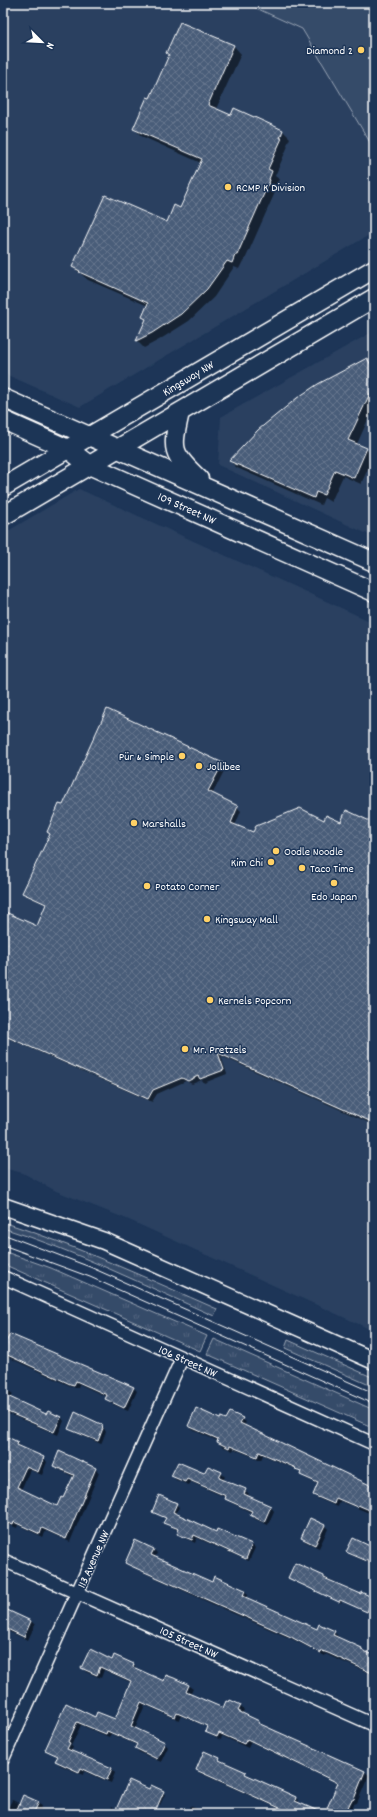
<svg xmlns="http://www.w3.org/2000/svg" width="377" height="1817" font-family="Dekko,sans-serif">
  <style>
    .built { fill: #2a4161 }
    .grass { fill: url(#grass-tufts); stroke: #9aa5b4 }
    .park { fill: #364b69; stroke: #9aa5b4 }
    .shadow { fill: #0007; fill-rule: evenodd }
    .building { fill: url(#building-cross-hatch); stroke: #fff }
    .lines { fill: none; stroke-linecap: round; stroke-linejoin: round }
    .minor-casing { stroke: #fff; stroke-width: 15 }
    .tertiary-casing { stroke: #fff; stroke-width: 19 }
    .secondary-casing { stroke: #fff; stroke-width: 21 }
    .minor { stroke: #1d3557; stroke-width: 12 }
    .tertiary { stroke: #1d3557; stroke-width: 16 }
    .secondary { stroke: #1d3557; stroke-width: 18 }
    .tram { stroke: #fff; stroke-width: 1 }
    .poi-dot { fill: #ffd166; stroke: #1d3557; stroke-width: 1.5 }
    .labels { text-anchor: middle; stroke-width: 3; stroke-linejoin: round; paint-order: stroke }
    .poi-label { font-size: 12px; fill: #fff; stroke: #1d3557; text-anchor: start }
    .street-label { font-size: 12px; fill: #fff; stroke: #1d3557 }
  </style>
  <defs>
    <pattern id="grass-tufts" width="24" height="20" patternUnits="userSpaceOnUse"><rect width="24" height="20" fill="#364b69"/><path d="M3 7l-1-3M5 7V3M7 7l1-3M15 17l-1-3M17 17v-4M19 17l1-3" fill="none" stroke="#546680"/></pattern>
    <pattern id="building-cross-hatch" width="8" height="8" patternUnits="userSpaceOnUse"><rect width="8" height="8" fill="#4a5d79"/><path d="M0 0l8 8M0 8l8-8" fill="none" stroke="#65758d"/></pattern>
  </defs>
  <rect width="100%" height="100%" fill="#1d3557"/>
  <filter id="ink" filterUnits="userSpaceOnUse"><feTurbulence type="fractalNoise" baseFrequency=".025" numOctaves="2"/><feDisplacementMap in="SourceGraphic" scale="8" xChannelSelector="R" yChannelSelector="G"/><feConvolveMatrix kernelMatrix="1 2 1 2 8 2 1 2 1" color-interpolation-filters="sRGB"/></filter>
  <g filter="url(#ink)">
    <path class="built" d="M3,3H245L302,29L374,149V232L80,407L3,373Z
      M374,331V537L218,465L221,417Z
      M79,489L374,623V1331L127,1219L56,1191L23,1173L3,1168V534Z"/>
    <path class="grass" d="M3,1222C77,1246 146,1278 217,1309L214,1316C144,1285 76,1251 3,1228Z
      M3,1251L51,1268L207,1336L200,1351L3,1264Z
      M214,1339L374,1410V1428L207,1354Z
      M288,1340L374,1378V1387L285,1348Z"/>
    <path class="park" d="M245,3H374V149L302,29Z"/>
    <path class="shadow" d="M181,23L234,46L241,54L216,109L231,116L234,110L283,131L290,138L287,145L288,146L275,176L279,179L276,187L277,188L244,262L243,261L239,269L234,267L214,297L189,321L159,340L144,348L137,341L146,320L143,317L148,306L88,280L73,267L167,224L181,209L201,163L141,136L134,128L150,100L170,55ZM281,133H283L279,142Z
      M367,360L374,367V409L371,416L370,415L357,444L366,449L374,456L361,484L343,476L331,502L324,498L321,505L237,468L230,461Z
      M374,519V530L370,527Z
      M222,763L226,767L212,795L237,807L241,811L235,826L254,834L325,821L342,823H374V1125L221,1056L227,1074L204,1083L202,1080L192,1084L186,1081L157,1094L152,1102L3,1036V912L37,927L47,905L27,896L24,893L63,806Z
      M3,1331L63,1359L133,1387L137,1391L128,1411L110,1403L107,1399V1397L79,1384L78,1388H75L3,1355Z
      M3,1387L13,1394L11,1399L47,1416L61,1417L64,1421L58,1435L4,1412L3,1413Z
      M242,1419L246,1422L244,1426L284,1444L287,1447L374,1493V1515L340,1501L338,1507L317,1498L314,1494L318,1484L305,1478L298,1470L263,1455L261,1460L234,1449L233,1451L221,1446L218,1441L193,1430L189,1426L220,1420Z
      M102,1425L106,1432L101,1444L72,1431L69,1428Z
      M3,1436L18,1443L21,1448L44,1458L47,1462L42,1475L30,1470L21,1490L58,1507L64,1499L74,1477L58,1469L54,1466L60,1452L96,1469L99,1473L70,1542L46,1531L43,1537L18,1525L17,1528L7,1524L3,1520Z
      M221,1473L225,1477L223,1480L245,1490L249,1494L248,1497L271,1507L274,1511L268,1525L255,1519L251,1515L252,1513L230,1502L227,1498L191,1482L189,1485L176,1480L173,1476Z
      M176,1504L179,1507L176,1515L216,1533L218,1530L252,1545L255,1548L249,1561L197,1538L195,1543L181,1536L178,1533L179,1531L165,1523L166,1519L153,1511Z
      M324,1525L328,1529L319,1548L306,1542L302,1538Z
      M374,1548V1565L351,1555L348,1551Z
      M153,1549L157,1553L155,1558L212,1583L245,1591L248,1595L247,1599L317,1631L334,1632L338,1636L337,1638L374,1656V1675L332,1657L326,1654L325,1656L296,1641L221,1608L130,1566L127,1563Z
      M324,1577L361,1595L373,1599L374,1615L342,1601L341,1603L290,1578Z
      M3,1609L31,1621L35,1625L28,1640L3,1629Z
      M122,1659L134,1665L137,1670L164,1682L174,1679L189,1686L193,1689L190,1695L224,1709L240,1706L244,1710L242,1714L258,1722L262,1726L365,1772L369,1775L357,1803L354,1804L350,1814H339L332,1811L329,1807L339,1784L251,1742L248,1748L222,1736L221,1740L210,1735L206,1732L208,1727L181,1716L179,1720L145,1705L135,1729L164,1743L168,1747L161,1762L139,1752L136,1748L137,1745L111,1734L109,1737L81,1725L71,1746L73,1747L71,1752L112,1769L115,1773L111,1783L84,1771L83,1775L60,1765L57,1761L58,1757L46,1750L67,1705L95,1718L115,1720L132,1683L104,1670L101,1678L86,1672L83,1668Z
      M3,1673L9,1677L4,1688H3Z
      M205,1752L245,1773L248,1777L296,1798L299,1801L298,1803L322,1814H291L200,1773L197,1769Z
      M152,1786L165,1794L160,1805L148,1800L136,1814H110L112,1807L117,1810L149,1793Z
      M12,1800L21,1804L38,1803L42,1806L40,1812L45,1814H18L8,1808Z
      M190,1806L208,1814H186Z"/>
    <path class="building" d="M180,22L234,45L208,105L231,115L234,108L283,130L280,138H282L268,169L272,171L269,179L270,180L237,255H235L232,263L227,261L207,289L181,314L152,333L136,341L146,319L142,317L148,303L79,272L80,271L72,267L105,195L167,222L174,205L180,208L202,159L133,129L147,97L150,98L169,55L166,53Z
      M367,358L371,365L374,366V385L348,440L367,448L354,478L335,470L324,495L316,492L314,498L229,461L258,430L297,398L318,384Z
      M107,709L223,763L208,791L238,806L231,823L253,832L256,826L300,808L324,820L326,815L341,822L346,810L374,823V1123L218,1053L224,1070L200,1079L198,1076L188,1081L182,1078L153,1090L148,1099L3,1035V911L37,926L46,904L22,893L50,834L47,832L59,804L63,805Z
      M10,1334L134,1387L124,1408L105,1399L107,1395L76,1381L74,1385L70,1384L3,1353V1348Z
      M3,1394L46,1414L48,1411L61,1417L54,1432L3,1410Z
      M196,1408L220,1419L221,1417L226,1419L230,1412L243,1418L240,1423L374,1487V1512L358,1505L357,1507L336,1498L334,1504L313,1495L318,1483L300,1475L301,1471L295,1469L296,1468L259,1452L257,1457L230,1446L229,1448L217,1442L218,1439L188,1426Z
      M75,1412L103,1425L102,1427L103,1428L98,1441L68,1429Z
      M3,1435L18,1442L17,1445L44,1457L38,1472L26,1467L17,1487L57,1506L61,1497L63,1498L74,1475L53,1466L59,1451L96,1468L66,1539L42,1528L40,1534L14,1522L13,1525L3,1521Z
      M178,1462L204,1473L208,1466L222,1472L219,1478L246,1489L244,1494L271,1506L264,1522L250,1515L252,1511L225,1499L226,1496L187,1479L185,1482L171,1476Z
      M159,1495L177,1503L173,1512L216,1532L217,1529L252,1544L246,1559L194,1535L192,1540L177,1534L179,1529L163,1523L166,1518L152,1512Z
      M310,1518L325,1525L315,1545L301,1538Z
      M353,1538L374,1548V1564L346,1552Z
      M135,1540L154,1549L151,1555L212,1582L214,1576L245,1590L243,1596L317,1629L319,1624L335,1631L333,1635L362,1648L361,1650L374,1655V1674L328,1653L322,1651L321,1653L291,1637L131,1566L125,1563Z
      M295,1563L324,1576V1578L361,1594V1592L374,1598L367,1612L340,1600L339,1602L288,1578Z
      M3,1608L31,1621L24,1637L3,1627Z
      M90,1649L112,1660L114,1655L123,1659L134,1664L133,1667L164,1681L166,1675L174,1678L189,1685L186,1692L223,1708L226,1701L229,1702L230,1700L241,1705L238,1711L259,1721L258,1723L365,1771L354,1799L351,1801L345,1814L327,1808L338,1783L247,1739L244,1744L219,1733L217,1737L205,1732L207,1726L177,1713L175,1717L141,1702L131,1726L165,1742L157,1759L135,1748L137,1744L107,1731L106,1734L77,1722L68,1742L70,1743L67,1749L112,1768L107,1780L81,1768L79,1772L55,1761L58,1756L45,1750L66,1703L95,1717L97,1712L115,1719L131,1681L100,1667L97,1675L81,1668Z
      M204,1751L220,1758L219,1760L246,1772L245,1774L296,1797L295,1801L325,1814H293L196,1770Z
      M129,1780L149,1789L151,1785L164,1791L154,1814H114Z
      M23,1795L39,1802L33,1814H15Z"/>
    <g class="lines">
      <g class="minor-casing">
        <path id="minor" d="M3,1277L374,1444
          M3,1560L374,1725
          M3,1759L182,1358"/>
      </g>
      <g class="tertiary-casing">
        <path id="tertiary" d="M3,1206L104,1241L374,1361"/>
      </g>
      <g class="secondary-casing">
        <path id="secondary" d="M3,398L374,562
          M180,412C172,449 170,452 199,479
          M3,420L68,449L89,465L374,592
          M3,487L374,269
          M3,516L374,298"/>
      </g>
      <use href="#minor" class="minor"/>
      <use href="#tertiary" class="tertiary"/>
      <use href="#secondary" class="secondary"/>
      <path class="tram" d="M3,1234L90,1267L374,1393
        M3,1245L90,1277L374,1404"/>
    </g>
  </g>
  <g class="poi-dot">
    <circle cx="361" cy="50" r="4"/>
    <circle cx="228" cy="187" r="4"/>
    <circle cx="182" cy="756" r="4"/>
    <circle cx="199" cy="766" r="4"/>
    <circle cx="134" cy="823" r="4"/>
    <circle cx="276" cy="851" r="4"/>
    <circle cx="271" cy="862" r="4"/>
    <circle cx="302" cy="868" r="4"/>
    <circle cx="334" cy="883" r="4"/>
    <circle cx="147" cy="886" r="4"/>
    <circle cx="207" cy="919" r="4"/>
    <circle cx="210" cy="1000" r="4"/>
    <circle cx="185" cy="1049" r="4"/>
  </g>
  <g class="labels">
    <g class="poi-label">
      <text x="353" y="54" text-anchor="end">Diamond 2</text>
      <text x="236" y="191">RCMP K Division</text>
      <text x="174" y="760" text-anchor="end">Pür &amp; Simple</text>
      <text x="207" y="770">Jollibee</text>
      <text x="142" y="827">Marshalls</text>
      <text x="284" y="855">Oodle Noodle</text>
      <text x="263" y="866" text-anchor="end">Kim Chi</text>
      <text x="310" y="872">Taco Time</text>
      <text x="155" y="890">Potato Corner</text>
      <text x="334" y="900" text-anchor="middle">Edo Japan</text>
      <text x="215" y="923">Kingsway Mall</text>
      <text x="218" y="1004">Kernels Popcorn</text>
      <text x="193" y="1053">Mr. Pretzels</text>
    </g>
    <g class="street-label">
      <text transform="translate(188 378) rotate(-31)" y="4">Kingsway NW</text>
      <text transform="translate(187 508) rotate(24)" y="4">109 Street NW</text>
      <text transform="translate(188 1361) rotate(24)" y="4">106 Street NW</text>
      <text transform="translate(93 1559) rotate(-66)" y="4">113 Avenue NW</text>
      <text transform="translate(189 1642) rotate(24)" y="4">105 Street NW</text>
    </g>
  </g>
  <rect width="377" height="1817" fill="none" stroke="#1d3557" stroke-width="16"/>
  <rect x="8" y="8" width="361" height="1801" fill="none" stroke="#fff" stroke-width="1.5" filter="url(#ink)"/>
  <g transform="translate(42 42) rotate(114)" stroke="#1d3557" stroke-width="3" paint-order="stroke">
  <path d="M0-3L7 15L0 10L-7 15Z" fill="#ffffff"/>
  <text y="-6" font-size="11" font-weight="bold" text-anchor="middle" fill="#ffffff">N</text>
  </g>
</svg>
